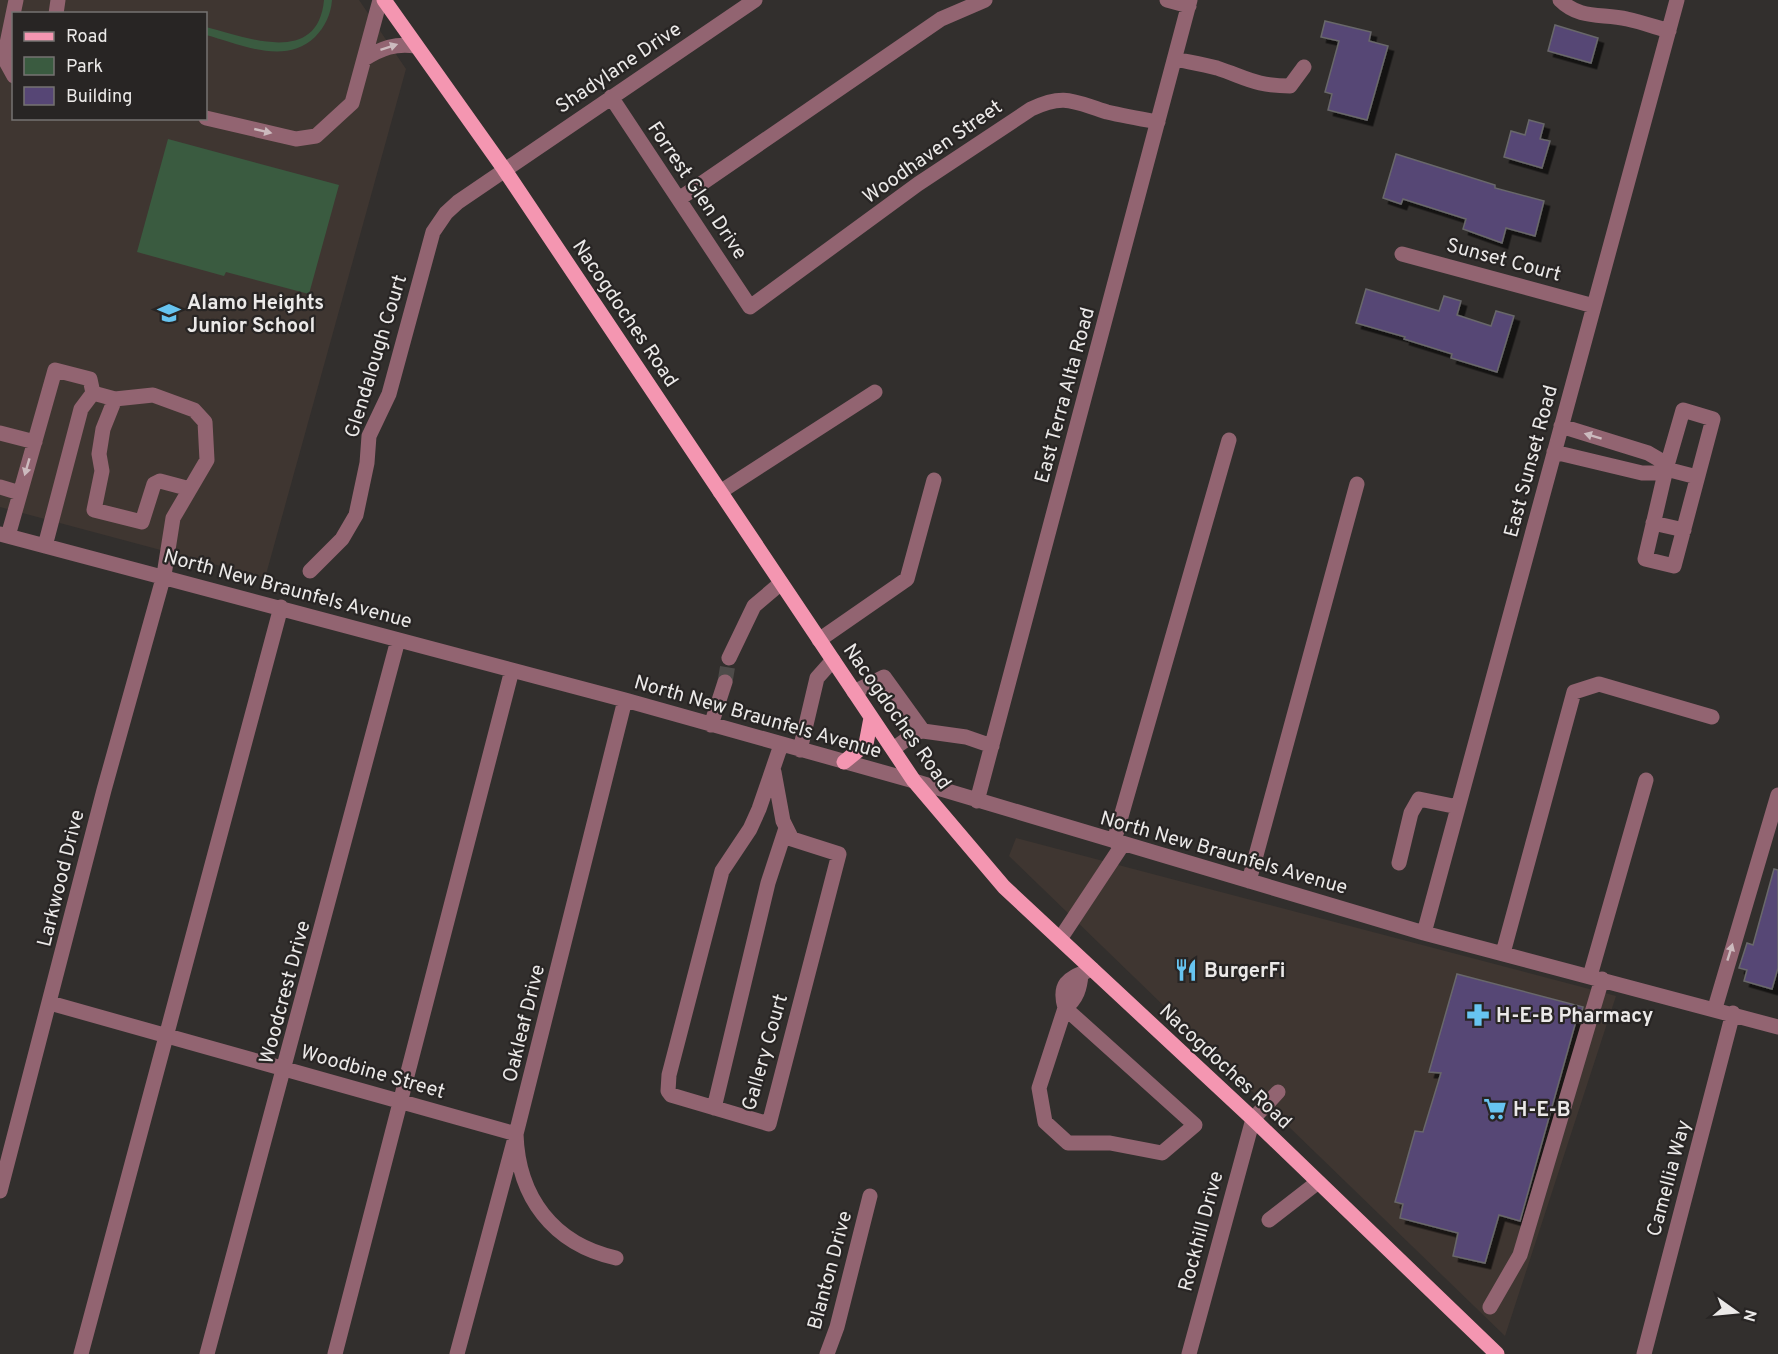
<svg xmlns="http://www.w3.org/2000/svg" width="1778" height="1354" font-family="Overpass,sans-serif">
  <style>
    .built { fill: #3f3631; fill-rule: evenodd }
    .park { fill: #3a5b40 }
    .building { fill: #564675; stroke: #69686b; stroke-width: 1.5; filter: url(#shadow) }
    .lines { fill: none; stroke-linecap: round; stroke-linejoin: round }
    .minor-tunnel { stroke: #4e4b49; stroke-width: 15; stroke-dasharray: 15 8; stroke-linecap: butt }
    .minor { stroke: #926471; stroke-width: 15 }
    .major { stroke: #f496b1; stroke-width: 15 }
    .oneway { fill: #ccbabe }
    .labels { text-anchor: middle; stroke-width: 4.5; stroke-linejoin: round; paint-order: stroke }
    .street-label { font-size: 20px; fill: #ebe9e8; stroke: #282524 }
    .poi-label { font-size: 20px; font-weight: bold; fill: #ebe9e8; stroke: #282524; text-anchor: start }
  </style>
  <defs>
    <filter id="shadow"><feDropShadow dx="5.5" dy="5.5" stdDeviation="0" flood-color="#0009"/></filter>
  </defs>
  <rect width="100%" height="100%" fill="#322f2d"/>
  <path class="built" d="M0,0H359L406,69L265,578L0,507ZM14,14H206V118H14Z
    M1016,838L1616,996L1505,1336L1009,856Z"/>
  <path class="park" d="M324,0H332C331,14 325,27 315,37C285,66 240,44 206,35V27C245,37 318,67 324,0Z
    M168,139L339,185L309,294L226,272L224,276L137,252Z"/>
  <path class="building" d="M1325,21L1371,32L1369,41L1388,46L1367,120L1328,110L1332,94L1325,92L1339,41L1321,37Z
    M1555,25L1598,38L1591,63L1548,51Z
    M1529,120L1544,124L1540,139L1550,141L1542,168L1504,157L1511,131L1525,135Z
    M1396,154L1495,185V188L1544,201L1535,236L1506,228L1502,243L1463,229L1466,219L1403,199L1401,204L1383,198Z
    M1366,289L1439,311L1444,296L1461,301L1457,315L1491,326L1496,311L1514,316L1497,372L1451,358L1452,354L1404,339L1405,337L1356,323Z
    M1774,869L1778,870V968L1772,989L1744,981L1747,970L1739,968L1747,943L1753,945Z
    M1457,974L1583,1007L1579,1021H1576L1520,1221L1499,1215L1485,1263L1453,1256L1458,1233L1400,1218L1403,1204L1395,1202L1415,1131L1423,1132L1441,1073L1429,1072Z"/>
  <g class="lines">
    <path class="minor-tunnel" d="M725,682L729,658"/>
    <path class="minor" d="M1167,0L1189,6
      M1560,0C1580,20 1603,13 1627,19C1641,22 1655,27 1669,31
      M56,14L58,0
      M364,59C382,48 395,43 416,46
      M1175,59C1189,62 1203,64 1217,68C1247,78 1256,86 1290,86L1304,67
      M14,76L4,58L16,0
      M611,97L750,307L918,184L1031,109C1065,93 1074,102 1107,112C1124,116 1141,119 1158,122
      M206,118L296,139L316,136L352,103L380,0
      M679,199L941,19L985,0
      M1402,254L1594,306
      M115,399L103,429L99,454L102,471L94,510L142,522L154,484L160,481L190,489
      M1561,426L1648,453L1660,460L1666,469L1645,559L1674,566L1713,419L1683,410L1666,469
      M0,433L35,442
      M1554,452L1642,473H1656L1666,469L1697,477
      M0,487L20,493
      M720,492L875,392
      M1653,523L1684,530
      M0,534L625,700L914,781L1424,933L1778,1027
      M8,536L55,370L90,379L93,393
      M310,571L342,539L356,515L367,463L369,436L389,394L433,232L446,213L458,202L755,0
      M819,640L907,579L934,480
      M729,658L754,606L781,583
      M854,692L884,677L923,731
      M711,725L725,682
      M893,749L917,732L923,731L966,737L992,746
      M800,750L817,678L833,660
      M774,772L783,821L792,839L839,854L769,1124L671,1095L668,1091L669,1075L722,871L750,829L759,809L781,745
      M977,801L1190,0
      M1114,841L1229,440
      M1399,863L1411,813L1419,799L1458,807
      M1249,881L1357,484
      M1424,933L1677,0
      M1060,939L1123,844
      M1503,953L1574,692L1599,684L1712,717
      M1590,976L1646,780
      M50,1003L516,1134C518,1197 553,1244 616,1258
      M1065,1008L1195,1125L1162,1153L1110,1143H1068L1045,1122L1039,1088L1065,1008C1057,980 1072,978 1092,969
      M1065,1008C1077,999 1080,988 1081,974
      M1715,1008L1778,795
      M714,1108L768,883L786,828
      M0,1191L104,790L164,575L173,518L207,460L205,422L194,410L153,395L115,399L93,393L81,409L45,546
      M1269,1220L1318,1182
      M1490,1307L1520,1255L1602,979
      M81,1354L281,607
      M207,1354L398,640
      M335,1354L512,670
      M457,1354L516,1134L625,700
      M827,1354L837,1327L870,1196
      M1189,1354L1253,1119L1278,1092
      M1644,1354L1733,1013"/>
    <path class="major" d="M384,0L504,169L914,781L1004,887L1253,1119L1497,1354
      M844,762L866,744L871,718"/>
  </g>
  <defs><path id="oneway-solid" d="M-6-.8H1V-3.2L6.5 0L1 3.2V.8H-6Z" transform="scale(1.5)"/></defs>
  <g class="oneway">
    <use href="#oneway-solid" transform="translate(389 47) rotate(-18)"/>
    <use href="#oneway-solid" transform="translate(263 131) rotate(13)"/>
    <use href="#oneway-solid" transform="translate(1593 436) rotate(-163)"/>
    <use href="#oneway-solid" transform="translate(27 467) rotate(106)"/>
    <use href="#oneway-solid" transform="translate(1730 952) rotate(-73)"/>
  </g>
  <defs>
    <g id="school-bare" transform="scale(1.8)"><path d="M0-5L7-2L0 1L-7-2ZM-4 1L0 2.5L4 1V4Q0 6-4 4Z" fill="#67c4f0" stroke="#282524" stroke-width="2.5" paint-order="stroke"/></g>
    <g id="restaurant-bare" transform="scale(1.8)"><path d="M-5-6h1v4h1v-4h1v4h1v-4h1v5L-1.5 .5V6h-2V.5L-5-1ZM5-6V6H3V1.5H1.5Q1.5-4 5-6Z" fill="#67c4f0" stroke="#282524" stroke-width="2.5" paint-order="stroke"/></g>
    <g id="pharmacy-bare" transform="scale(1.8)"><path d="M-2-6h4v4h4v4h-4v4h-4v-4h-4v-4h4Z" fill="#67c4f0" stroke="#282524" stroke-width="2.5" paint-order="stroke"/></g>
    <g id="supermarket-bare" transform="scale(1.8)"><path d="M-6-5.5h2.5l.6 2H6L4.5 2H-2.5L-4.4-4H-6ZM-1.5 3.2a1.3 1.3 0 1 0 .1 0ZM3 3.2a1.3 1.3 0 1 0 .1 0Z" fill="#67c4f0" stroke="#282524" stroke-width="2.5" paint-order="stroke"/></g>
  </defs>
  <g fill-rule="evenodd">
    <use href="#school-bare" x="169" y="313"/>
    <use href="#restaurant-bare" x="1186" y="970"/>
    <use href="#pharmacy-bare" x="1478" y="1015"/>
    <use href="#supermarket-bare" x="1495" y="1109"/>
  </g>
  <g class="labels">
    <g class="street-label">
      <text transform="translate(618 67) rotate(-34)" y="7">Shadylane Drive</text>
      <text transform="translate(932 151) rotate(-35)" y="7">Woodhaven Street</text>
      <text transform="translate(698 190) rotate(56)" y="7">Forrest Glen Drive</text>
      <text transform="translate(1504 259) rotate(15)" y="7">Sunset Court</text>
      <text transform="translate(626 313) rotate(56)" y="7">Nacogdoches Road</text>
      <text transform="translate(375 356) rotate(-73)" y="7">Glendalough Court</text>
      <text transform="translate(1064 395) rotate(-75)" y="7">East Terra Alta Road</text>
      <text transform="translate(1530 461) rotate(-75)" y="7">East Sunset Road</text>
      <text transform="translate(288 588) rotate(15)" y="7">North New Braunfels Avenue</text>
      <text transform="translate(758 716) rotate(16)" y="7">North New Braunfels Avenue</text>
      <text transform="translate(898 716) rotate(55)" y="7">Nacogdoches Road</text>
      <text transform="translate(1224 852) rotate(16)" y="7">North New Braunfels Avenue</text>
      <text transform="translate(60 878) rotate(-76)" y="7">Larkwood Drive</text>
      <text transform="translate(284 992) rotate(-75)" y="7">Woodcrest Drive</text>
      <text transform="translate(523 1023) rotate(-76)" y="7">Oakleaf Drive</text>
      <text transform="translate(764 1052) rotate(-74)" y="7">Gallery Court</text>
      <text transform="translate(1226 1066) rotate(43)" y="7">Nacogdoches Road</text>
      <text transform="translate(373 1071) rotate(16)" y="7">Woodbine Street</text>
      <text transform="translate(1668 1178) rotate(-75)" y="7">Camellia Way</text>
      <text transform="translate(1200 1231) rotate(-75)" y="7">Rockhill Drive</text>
      <text transform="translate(829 1270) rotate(-75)" y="7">Blanton Drive</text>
    </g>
    <g class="poi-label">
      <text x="187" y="309">Alamo Heights<tspan x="187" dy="23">Junior School</tspan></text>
      <text x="1204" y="977">BurgerFi</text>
      <text x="1496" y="1022">H-E-B Pharmacy</text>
      <text x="1513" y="1116">H-E-B</text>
    </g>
  </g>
  <rect x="12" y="12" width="195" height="108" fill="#282524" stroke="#767372" stroke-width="1.5"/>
  <rect x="24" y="32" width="30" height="9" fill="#f496b1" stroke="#767372" stroke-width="1.5"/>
  <text x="66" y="42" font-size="18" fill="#ebe9e8">Road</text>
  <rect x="24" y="57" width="30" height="18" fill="#3a5b40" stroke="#767372" stroke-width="1.5"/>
  <text x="66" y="72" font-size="18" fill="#ebe9e8">Park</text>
  <rect x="24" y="87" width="30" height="18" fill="#564675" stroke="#767372" stroke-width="1.5"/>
  <text x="66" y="102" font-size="18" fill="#ebe9e8">Building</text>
  <g transform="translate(1736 1312) rotate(105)" stroke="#282524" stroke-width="4.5" paint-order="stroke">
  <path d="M0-4.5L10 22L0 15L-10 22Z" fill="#ebe9e8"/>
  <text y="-9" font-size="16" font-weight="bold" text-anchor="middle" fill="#ebe9e8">N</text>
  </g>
</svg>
